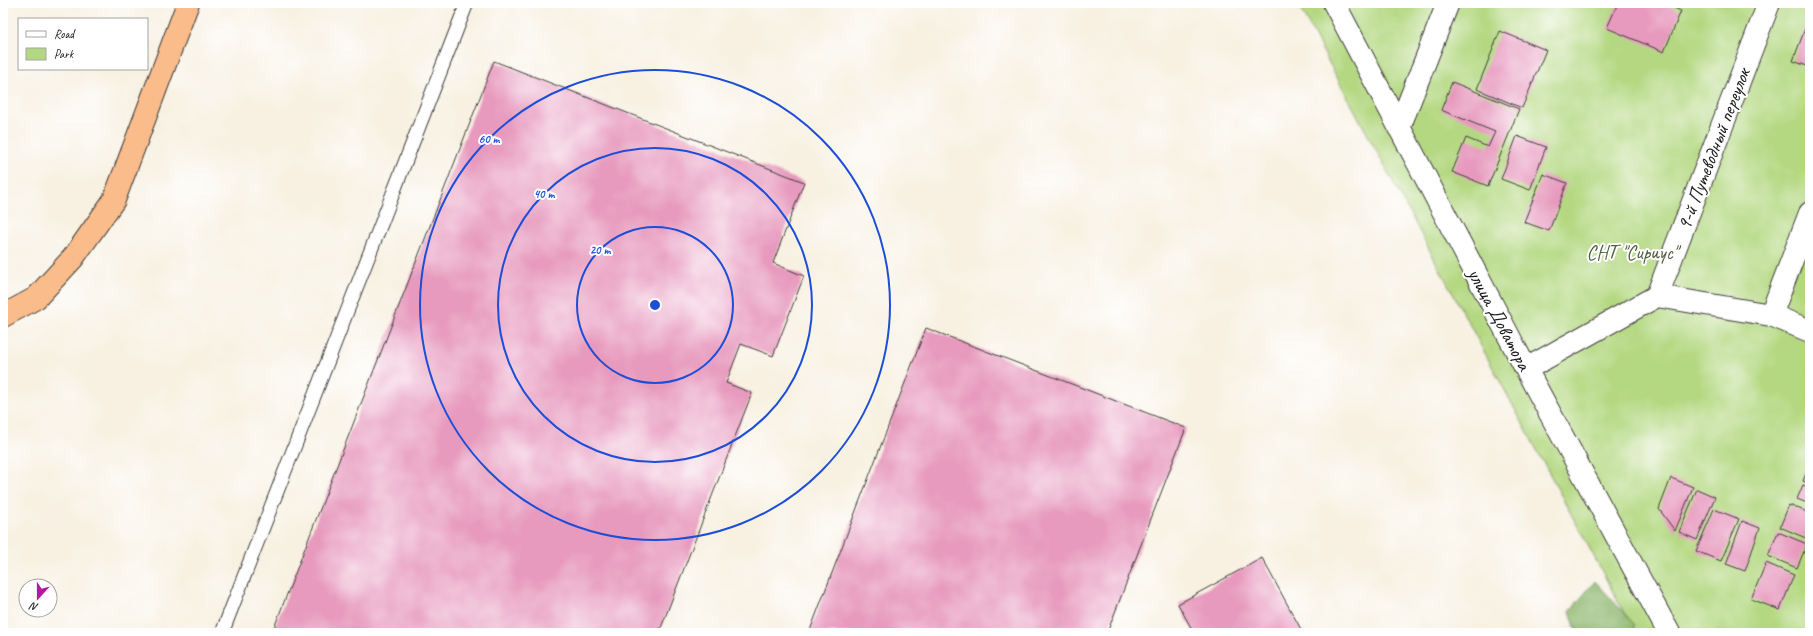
<svg xmlns="http://www.w3.org/2000/svg" width="1813" height="636" font-family="Caveat,sans-serif">
  <style>
    .green { fill: #b4d881; stroke: #687a4e }
    .forest { fill: #8fb86f; stroke: #566a46 }
    .building { fill: #e79abe }
    .lines { fill: none; stroke-linecap: round; stroke-linejoin: round }
    .service-casing { stroke: #3d3c3a; stroke-width: 15 }
    .minor-casing { stroke: #3d3c3a; stroke-width: 24 }
    .trunk-casing { stroke: #3d3c3a; stroke-width: 24 }
    .service { stroke: #fff; stroke-width: 13 }
    .minor { stroke: #fff; stroke-width: 22 }
    .trunk { stroke: #fabc8b; stroke-width: 22 }
    .ring { fill: none; stroke: #1d4ed8; stroke-width: 2 }
    .labels { text-anchor: middle; stroke-width: 4; stroke-linejoin: round; paint-order: stroke }
    .street-label { font-size: 20px; fill: #1c1c1c; stroke: #fff }
    .park-label { font-size: 20px; fill: #515e3f; stroke: #fff }
    .centre { fill: #1d4ed8; stroke: #fff; stroke-width: 2 }
    .ring-label { font-size: 12px; text-anchor: middle; font-weight: bold; fill: #1d4ed8; stroke: #fff; stroke-width: 4; stroke-linejoin: round; paint-order: stroke }
  </style>
  <rect width="100%" height="100%" fill="#fff"/>
  <filter id="ink" filterUnits="userSpaceOnUse"><feTurbulence type="fractalNoise" baseFrequency=".025" numOctaves="2"/><feDisplacementMap in="SourceGraphic" scale="8" xChannelSelector="R" yChannelSelector="G"/><feConvolveMatrix kernelMatrix="1 2 1 2 8 2 1 2 1" color-interpolation-filters="sRGB"/></filter>
  <filter id="wash" filterUnits="userSpaceOnUse"><feTurbulence type="fractalNoise" baseFrequency=".012" numOctaves="4" result="noise"/><feDisplacementMap in="SourceGraphic" scale="16" xChannelSelector="R" yChannelSelector="G"/><feGaussianBlur stdDeviation="0.9" result="paint"/><feColorMatrix in="noise" values="0 0 0 0 0 0 0 0 0 0 0 0 0 0 0 0 0 1.4 0 .05"/><feComposite in="paint" operator="in"/></filter>
  <g filter="url(#wash)">
    <rect width="100%" height="100%" fill="#f8f1e2"/>
    <path class="green" d="M1297,3H1810V633H1635Z"/>
    <path class="forest" d="M1595,581L1635,625L1631,633H1577L1570,611Z"/>
    <g id="blocks">
      <path class="building" d="M1618,3H1663L1681,11L1664,52L1607,28Z
        M1806,26L1810,28V67L1793,61Z
        M1500,31L1546,50L1522,108L1477,89Z
        M494,61L804,182L773,263L804,276L773,356L741,344L726,383L752,393L659,633H272Z
        M1452,82L1519,109L1488,186L1452,172L1466,138L1488,147L1495,132L1441,110Z
        M1517,136L1546,147L1530,190L1501,179Z
        M1543,174L1567,183L1549,231L1524,222Z
        M926,328L1186,428L1107,633H809Z
        M1808,469L1810,470V484L1803,481Z
        M1671,478L1693,487L1675,531L1659,509Z
        M1803,485L1810,488V504L1797,499Z
        M1697,489L1715,497L1697,540L1679,532Z
        M1789,505L1810,513V534L1808,539L1780,527Z
        M1714,509L1739,519L1721,561L1696,551Z
        M1742,521L1760,528L1745,571L1726,564Z
        M1778,532L1807,544L1797,568L1768,556Z
        M1262,558L1303,633H1194L1178,604Z
        M1766,563L1794,575L1780,610L1751,599Z"/>
    </g>
  </g>
  <g filter="url(#ink)">
    <use href="#blocks" fill-opacity="0" stroke="#3d3c3a" stroke-width="1"/>
    <g class="lines">
      <g class="service-casing">
        <path id="service" d="M222,633L467,3"/>
      </g>
      <g class="minor-casing">
        <path id="minor" d="M1334,3L1526,369L1669,633
          M1399,128L1448,3
          M1657,296L1769,3
          M1771,315L1810,213
          M1526,369L1657,296L1771,315L1810,331"/>
      </g>
      <g class="trunk-casing">
        <path id="trunk" d="M3,316L36,298L73,258L114,200L188,3"/>
      </g>
      <use href="#service" class="service"/>
      <use href="#minor" class="minor"/>
      <use href="#trunk" class="trunk"/>
    </g>
  </g>
  <g class="ring">
    <circle cx="655" cy="305" r="78"/>
    <circle cx="655" cy="305" r="157"/>
    <circle cx="655" cy="305" r="235"/>
  </g>
  <g class="labels">
    <g class="street-label">
      <text transform="translate(1713 149) rotate(-69)" y="7">9-й Путеводный переулок</text>
      <text transform="translate(1500 319) rotate(62)" y="7">улица Доватора</text>
    </g>
    <g class="park-label">
      <text x="1632" y="259">СНТ "Сириус"</text>
    </g>
  </g>
  <circle cx="655" cy="305" r="6" class="centre"/>
  <g class="ring-label">
    <text x="489" y="143">60 m</text>
    <text x="544" y="198">40 m</text>
    <text x="600" y="254">20 m</text>
  </g>
  <rect width="1813" height="636" fill="none" stroke="#fff" stroke-width="16"/>
  <rect x="18" y="18" width="130" height="52" fill="#ffffff" stroke="#a4a4a4"/>
  <rect x="26" y="31" width="20" height="6" fill="#ffffff" stroke="#a4a4a4"/>
  <text x="54" y="38" font-size="12" fill="#1c1c1c">Road</text>
  <rect x="26" y="48" width="20" height="12" fill="#b4d881" stroke="#a4a4a4"/>
  <text x="54" y="58" font-size="12" fill="#1c1c1c">Park</text>
  <g transform="translate(38 598) rotate(201)"><circle r="19" fill="#ffffff" stroke="#a4a4a4"/>
  <path d="M0-3L7 15L0 10L-7 15Z" fill="#b5179e"/>
  <text y="-6" font-size="11" font-weight="bold" text-anchor="middle" fill="#1c1c1c">N</text>
  </g>
</svg>
